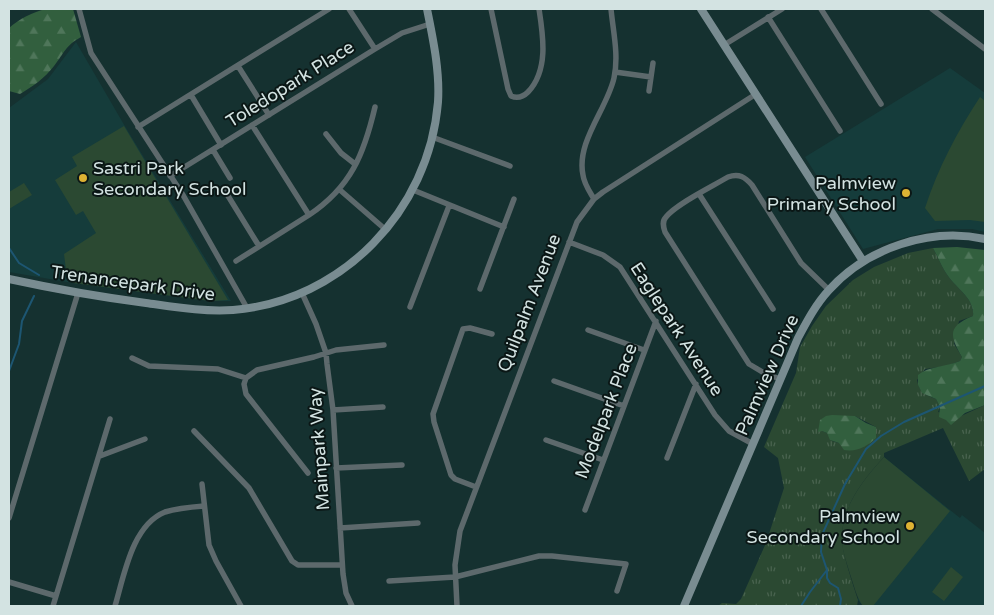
<svg xmlns="http://www.w3.org/2000/svg" width="994" height="615" font-family="'Varela Round',sans-serif">
  <style>
    .built { fill: #153c3b }
    .grass { fill: url(#grass-tufts); fill-rule: evenodd }
    .forest { fill: url(#forest-firs) }
    .garden { fill: #2b4932 }
    .lines { fill: none; stroke-linecap: round; stroke-linejoin: round }
    .stream { stroke: #1d5672; stroke-width: 2 }
    .street { stroke: #5d696c; stroke-width: 5.5 }
    .secondary { stroke: #798c91; stroke-width: 8 }
    .poi-dot { fill: #ddb233; stroke: #0b1716; stroke-width: 2 }
    .labels { text-anchor: middle; stroke-width: 4; stroke-linejoin: round; paint-order: stroke }
    .street-label { font-size: 18px; fill: #d3e3e2; stroke: #0b1716 }
    .poi-label { font-size: 18px; fill: #d3e3e2; stroke: #0b1716; text-anchor: end }
  </style>
  <defs>
    <pattern id="grass-tufts" width="24" height="20" patternUnits="userSpaceOnUse" patternTransform="scale(1.25)"><rect width="24" height="20" fill="#2b4932"/><path d="M3 7l-1-3M5 7V3M7 7l1-3M15 17l-1-3M17 17v-4M19 17l1-3" fill="none" stroke="#49634f"/></pattern>
    <pattern id="forest-firs" width="22" height="20" patternUnits="userSpaceOnUse" patternTransform="scale(1.25)"><rect width="22" height="20" fill="#325f3e"/><path d="M5 1l3.5 6h-7zM16 11l3.5 6h-7z" fill="#4f765a"/></pattern>
  </defs>
  <rect width="100%" height="100%" fill="#153130"/>
  <path class="built" d="M76,42L123,123L231,301H210L73,283L9,272V108L48,79Z
    M950,68L985,93V232L972,229H938L863,249L805,157Z
    M884,457L960,518L962,515L985,533V606H863L858,600Z"/>
  <path class="grass" d="M933,248C938,257 942,268 948,276C957,289 975,299 973,316L959,321L954,344L962,357L960,361L946,366L925,369L917,380C919,392 925,395 936,399L940,407L938,412L959,417L985,405V469L969,481L943,428L884,453V457C864,479 845,502 842,533C840,548 853,584 858,600L857,606H718L722,603L736,604L741,599L766,543L784,488L778,458L764,447L796,373L800,347L812,326L826,306L853,280L874,267L908,253ZM855,416L876,427L839,443L832,441L827,433L822,431Z"/>
  <path class="forest" d="M46,9H73L81,37C65,46 65,52 54,66C45,78 32,87 20,94L9,91V28C19,19 33,12 46,9Z
    M957,247L985,250V405L965,413L951,425L946,420L939,417L940,407L936,399L922,393L918,385V375C929,366 945,367 960,361L962,357C949,335 948,326 973,316C975,299 957,289 948,276C942,268 938,257 933,248Z
    M832,415L855,416L866,423L876,427V438C866,447 857,452 844,450L839,443L830,440L827,433L822,431L818,432L820,420L826,416Z"/>
  <path class="garden" d="M980,97L985,101V222L970,220L935,221L925,208C938,168 957,132 980,97Z
    M124,126L228,300L210,301L73,283L66,270L64,254L96,233L83,211L76,215L55,180L77,166L72,157Z
    M24,183L32,195L9,209V192Z
    M884,457L950,511L873,606H863C856,597 854,585 850,574C847,563 840,545 842,533C845,502 864,479 884,457Z
    M951,567L963,577L944,601L932,592Z"/>
  <g class="lines">
    <path class="stream" d="M9,248L19,263L39,275
      M9,371L19,344L22,321L34,296
      M801,606L810,592L827,570
      M840,606L841,599L838,588L830,583L827,578V570L821,552L822,535L845,484L866,449L881,436L904,422L985,386"/>
    <path class="street" d="M79,9L91,53L183,195L247,308
      M349,9L375,49
      M491,9L508,89L511,96C518,99 523,97 528,92C549,70 543,35 539,9
      M821,9L881,104
      M932,9L985,49
      M768,17L840,131
      M724,45L782,9
      M238,66L269,115
      M615,72L651,77
      M649,91L653,63
      M191,95L221,145
      M252,125L309,215
      M138,127L329,9
      M326,134L341,153L355,164
      M432,137L510,166
      M213,150L230,178
      M170,176L375,49L402,33L430,24
      M340,190L386,230
      M413,190L504,227
      M225,191L259,246
      M699,194L773,309
      M594,199C590,192 584,184 583,175C576,142 607,109 614,78C619,55 613,31 611,9
      M569,242L603,255L620,267L715,415L729,431L753,444
      M236,261L309,215C351,187 364,154 375,107
      M480,289L514,199
      M302,293L316,324L326,353L327,364L333,410L343,574L346,593L352,606
      M410,307L449,206
      M588,330L644,350
      M132,358L149,366L218,369L246,378
      M780,379L764,373L749,364L665,232C663,226 662,221 666,217C676,204 713,186 728,177C739,173 745,177 752,185L801,263L829,290
      M554,381L624,406
      M333,410L383,407
      M194,431L249,488L292,561L298,565H342
      M546,440L603,460
      M100,456L145,439
      M667,458L696,384
      M336,468L402,465
      M308,473L246,394L244,384L246,378L257,370L314,357L336,350L384,345
      M202,484L209,545L216,561L241,606
      M476,487L455,479L451,475L434,422L433,414L463,329L470,328L492,334
      M585,510L656,321
      M9,518L78,293
      M340,528L418,523
      M389,581L455,577L539,556H552L626,564L617,591
      M9,582L56,596
      M53,606L110,419
      M115,606C124,576 132,525 165,512C178,508 191,507 204,506
      M457,606L455,565L460,531L577,222L594,199L603,192L756,94"/>
    <path class="secondary" d="M701,9L863,261
      M9,279C55,289 100,297 146,303C175,307 204,312 233,310C342,301 429,211 438,102C440,71 433,39 427,9
      M684,606L798,338C807,321 816,304 829,290C867,248 930,227 985,239"/>
  </g>
  <g class="poi-dot">
    <circle cx="83" cy="178" r="5"/>
    <circle cx="906" cy="193" r="5"/>
    <circle cx="910" cy="526" r="5"/>
  </g>
  <g class="labels">
    <g class="street-label">
      <text transform="translate(290 84) rotate(-32)" y="6">Toledopark Place</text>
      <text transform="translate(133 283) rotate(8)" y="6">Trenancepark Drive</text>
      <text transform="translate(529 303) rotate(-69)" y="6">Quilpalm Avenue</text>
      <text transform="translate(677 329) rotate(57)" y="6">Eaglepark Avenue</text>
      <text transform="translate(767 375) rotate(-66)" y="6">Palmview Drive</text>
      <text transform="translate(606 411) rotate(-69)" y="6">Modelpark Place</text>
      <text transform="translate(319 449) rotate(-94)" y="6">Mainpark Way</text>
    </g>
    <g class="poi-label">
      <text x="93" y="174" text-anchor="start">Sastri Park<tspan x="93" dy="21">Secondary School</tspan></text>
      <text x="896" y="189">Palmview<tspan x="896" dy="21">Primary School</tspan></text>
      <text x="900" y="522">Palmview<tspan x="900" dy="21">Secondary School</tspan></text>
    </g>
  </g>
  <rect width="994" height="615" fill="none" stroke="#d3e3e2" stroke-width="20"/>
</svg>
